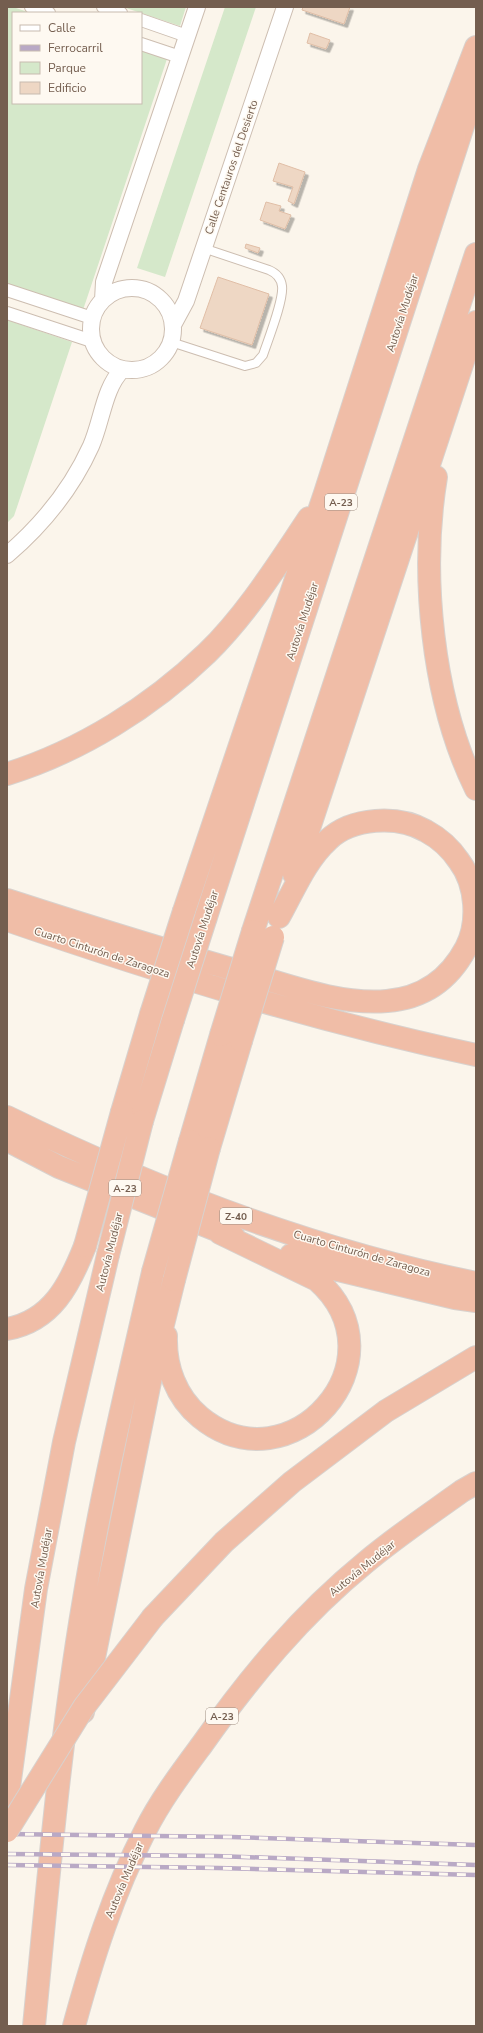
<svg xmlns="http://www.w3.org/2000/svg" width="483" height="2033" font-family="'Nunito Sans',sans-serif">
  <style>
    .green { fill: #d5e8ca }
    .building { fill: #eed7c4; stroke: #e0bea6; filter: url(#shadow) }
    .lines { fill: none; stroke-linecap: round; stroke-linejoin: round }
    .service-casing { stroke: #cdbeb1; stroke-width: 10 }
    .pedestrian-casing { stroke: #cdbeb1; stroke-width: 14 }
    .minor-casing { stroke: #cdbeb1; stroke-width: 18 }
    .motorway-casing { stroke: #d8d2ce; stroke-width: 24 }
    .service { stroke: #fff; stroke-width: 8 }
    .pedestrian { stroke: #fff; stroke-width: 12 }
    .minor { stroke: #fff; stroke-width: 16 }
    .motorway { stroke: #f0bda7; stroke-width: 22 }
    .rail-casing { stroke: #b9a9c5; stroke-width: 4.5 }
    .rail { stroke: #fef9f1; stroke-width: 3; stroke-dasharray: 9; stroke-linecap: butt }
    .motorway-bridge-casing { stroke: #d8d2ce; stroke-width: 24; stroke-linecap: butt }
    .motorway-bridge { stroke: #f0bda7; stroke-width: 22 }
    .labels { text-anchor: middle; stroke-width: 3; stroke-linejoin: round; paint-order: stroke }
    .shield { fill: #fef9f1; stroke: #9d8c80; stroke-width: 1 }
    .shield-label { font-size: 10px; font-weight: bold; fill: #745e4f }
    .street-label { font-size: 11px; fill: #745e4f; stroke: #fef9f1 }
  </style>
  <defs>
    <filter id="shadow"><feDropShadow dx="3.5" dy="3.5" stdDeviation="0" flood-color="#0004"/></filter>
  </defs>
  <rect width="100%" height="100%" fill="#fbf5eb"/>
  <path class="green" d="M7,7H13L31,13H13V103H141V50L167,59L83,310L7,285Z
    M123,7H186L180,26Z
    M225,7H256L165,277L137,268Z
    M7,320L72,342L14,516L7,523Z"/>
  <path class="building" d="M303,7H350L344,24L302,10Z
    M310,33L330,40L326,49L307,43Z
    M279,163L305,172L294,204L288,201L293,187L273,181Z
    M266,202L281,206L279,211L291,215L285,229L260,220Z
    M246,244L260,248L258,253L245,248Z
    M218,277L269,294L252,345L200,328Z"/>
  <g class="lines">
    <g class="service-casing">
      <path id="service" d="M171,342L245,366L256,363L263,355C268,340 284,300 282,286C281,278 276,273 269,270L203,248"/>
    </g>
    <g class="pedestrian-casing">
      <path id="pedestrian" d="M31,7L49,13
        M103,7L121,13
        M141,20L187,36
        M141,44L180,57
        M7,290L92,318
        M7,313L92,341"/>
    </g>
    <g class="minor-casing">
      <path id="minor" d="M91 329a41 41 0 1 1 82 0a41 41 0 1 1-82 0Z
        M103,300L104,282L197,7
        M173,325L186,301L285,7
        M7,555C42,525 72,488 91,446C102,421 104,388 122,370"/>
    </g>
    <g class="motorway-casing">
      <path id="motorway" d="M436,477C420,574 432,700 476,789
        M7,774C81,751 152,706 207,653C247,614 278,564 309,518
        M294,874L476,322
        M7,900C87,926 168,951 249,974C293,987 341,1005 387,1001C423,998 449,980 466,948C479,923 477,885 459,861C451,849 439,838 426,831C398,815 352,817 328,840C306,860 294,890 279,917
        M184,911L325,493L429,169L476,47
        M206,917L476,86
        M7,920C161,973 316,1021 476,1055
        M253,931L476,254
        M122,1112L151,1014
        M7,1117C156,1190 313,1250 476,1283
        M142,1121L173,1020
        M7,1140L59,1167L234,1237
        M190,1141L221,1035
        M209,1148L241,1041
        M291,1255L330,1268L455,1298L476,1301
        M7,1329C52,1321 70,1284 85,1246
        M166,1336C165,1367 176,1397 200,1417C290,1491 407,1360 317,1280L220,1233
        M153,1617L224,1542L292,1482L386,1411L476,1357
        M83,1712L155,1357L174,1280
        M7,1802L36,1589L64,1442L108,1255
        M34,2026C48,1883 60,1740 84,1599C102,1489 128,1381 153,1272
        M74,2026C92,1960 113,1893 145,1831C160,1801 181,1773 201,1746C249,1678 301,1615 366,1562C397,1536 430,1514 462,1491L476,1483"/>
    </g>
    <use href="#service" class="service"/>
    <use href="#pedestrian" class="pedestrian"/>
    <use href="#minor" class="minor"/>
    <use href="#motorway" class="motorway"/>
    <g class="rail-casing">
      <path id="rail" d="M7,1834L231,1837L476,1845
        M7,1854L216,1856L476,1865
        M7,1865L218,1868L476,1875"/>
    </g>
    <use href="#rail" class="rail"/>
    <g class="motorway-bridge-casing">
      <path id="motorway-bridge" d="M151,1014L184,911
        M173,1020L206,917
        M221,1035L253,931
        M241,1041L273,937
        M85,1246L122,1112
        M108,1255L142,1121
        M153,1272L190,1141
        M174,1280L209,1148
        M7,1831L84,1707L153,1617"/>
    </g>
    <use href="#motorway-bridge" class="motorway-bridge"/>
  </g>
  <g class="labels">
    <g class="shield">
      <rect x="325" y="494" width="32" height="16" rx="3"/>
      <rect x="109" y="1180" width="32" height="16" rx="3"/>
      <rect x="220" y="1208" width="32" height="16" rx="3"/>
      <rect x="206" y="1708" width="32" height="16" rx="3"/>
    </g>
    <g class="shield-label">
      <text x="341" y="506">A-23</text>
      <text x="125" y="1192">A-23</text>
      <text x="236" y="1220">Z-40</text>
      <text x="222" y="1720">A-23</text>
    </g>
    <g class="street-label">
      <text transform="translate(231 167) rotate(-71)" y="4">Calle Centauros del Desierto</text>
      <text transform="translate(402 313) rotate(-72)" y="4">Autovía Mudéjar</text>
      <text transform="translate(302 621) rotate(-72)" y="4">Autovía Mudéjar</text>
      <text transform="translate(202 929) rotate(-72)" y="4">Autovía Mudéjar</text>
      <text transform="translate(102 952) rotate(18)" y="4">Cuarto Cinturón de Zaragoza</text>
      <text transform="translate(109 1252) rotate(-76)" y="4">Autovía Mudéjar</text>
      <text transform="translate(362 1253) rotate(16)" y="4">Cuarto Cinturón de Zaragoza</text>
      <text transform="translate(41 1568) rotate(-80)" y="4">Autovía Mudéjar</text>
      <text transform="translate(362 1568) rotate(-39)" y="4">Autovía Mudéjar</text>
      <text transform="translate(124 1880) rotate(-67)" y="4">Autovía Mudéjar</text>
    </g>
  </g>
  <rect width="483" height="2033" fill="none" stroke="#745e4f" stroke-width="16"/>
  <rect x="12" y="12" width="130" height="92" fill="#fef9f1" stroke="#c7bbb0"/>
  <rect x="20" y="25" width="20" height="6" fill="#ffffff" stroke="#c7bbb0"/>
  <text x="48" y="32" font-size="12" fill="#745e4f">Calle</text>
  <rect x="20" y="45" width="20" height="6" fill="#b9a9c5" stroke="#c7bbb0"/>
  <text x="48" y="52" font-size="12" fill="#745e4f">Ferrocarril</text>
  <rect x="20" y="62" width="20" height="12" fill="#d5e8ca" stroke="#c7bbb0"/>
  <text x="48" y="72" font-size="12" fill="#745e4f">Parque</text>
  <rect x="20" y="82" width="20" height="12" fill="#eed7c4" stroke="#c7bbb0"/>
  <text x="48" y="92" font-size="12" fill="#745e4f">Edificio</text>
</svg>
